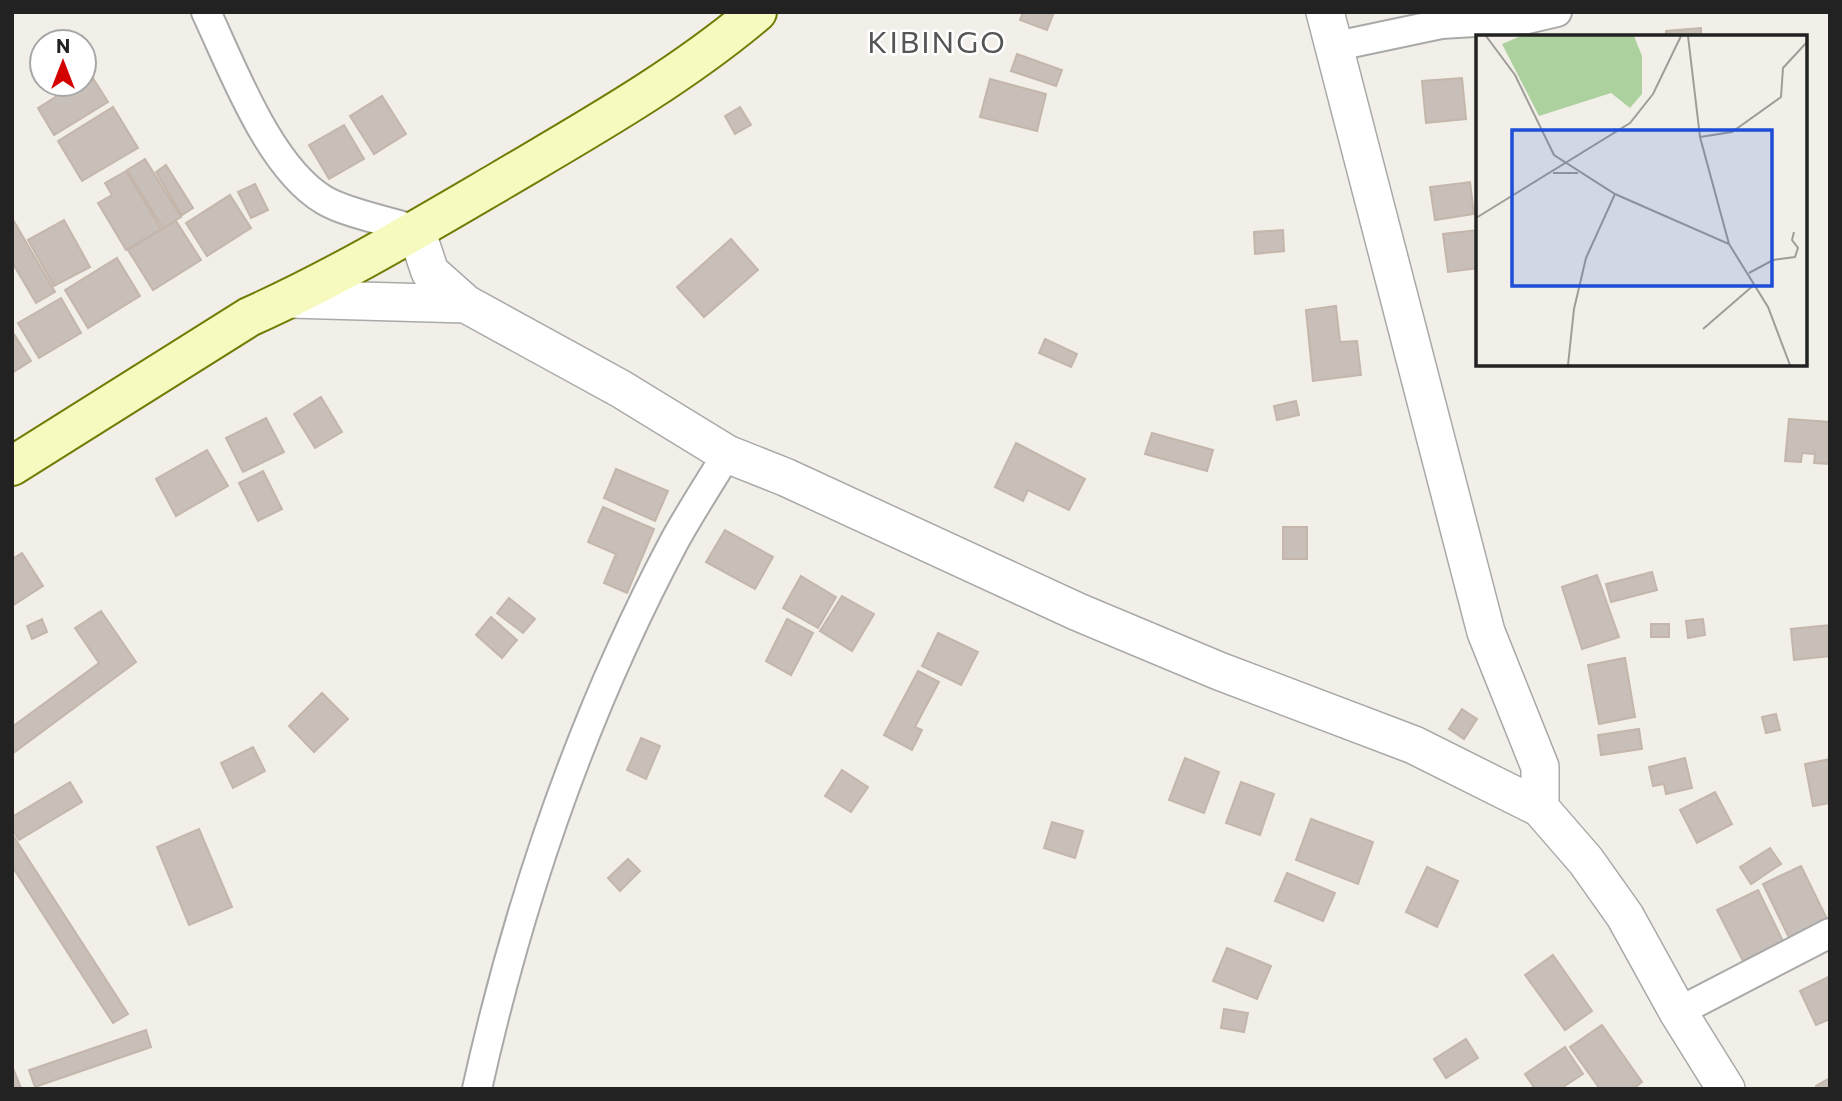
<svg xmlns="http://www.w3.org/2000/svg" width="1842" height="1101" font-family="Commissioner,sans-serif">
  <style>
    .building { fill: #c7bfb8; stroke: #c4b6ab; stroke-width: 2 }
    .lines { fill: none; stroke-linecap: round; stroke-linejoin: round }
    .minor-casing { stroke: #a9a9a9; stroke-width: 32 }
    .tertiary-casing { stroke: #a9a9a9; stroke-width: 40 }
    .secondary-casing { stroke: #707d05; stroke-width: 42 }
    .minor { stroke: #fff; stroke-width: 28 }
    .tertiary { stroke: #fff; stroke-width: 37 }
    .secondary { stroke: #f7fabf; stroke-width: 38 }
    .labels { text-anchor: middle; stroke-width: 5; stroke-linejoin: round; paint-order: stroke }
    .quarter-label { font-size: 30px; letter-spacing: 2px; fill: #555; stroke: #fff }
    .inset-road { fill: none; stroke: #9f9d99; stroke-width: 2 }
    .view { fill: #1d4ed8; fill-opacity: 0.15; stroke: #1d4ed8; stroke-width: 3.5 }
    .inset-edge { fill: none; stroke: #222; stroke-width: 3.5 }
  </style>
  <rect width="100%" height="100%" fill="#f2efe9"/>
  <path class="building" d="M1023,12H1054L1047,30L1020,20Z
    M1701,28V37H1666V31Z
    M1017,54L1062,70L1056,86L1011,71Z
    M91,75L108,102L54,135L38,108L76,84H84V79Z
    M1462,78L1466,119L1426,123L1422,81Z
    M990,79L1046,94L1037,131L980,117Z
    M382,96L406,134L374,154L350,116Z
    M113,107L138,148L82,181L58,141Z
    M740,107L751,125L735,134L725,116Z
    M344,125L364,159L329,179L309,145Z
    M145,159L181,217L163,228L127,170Z
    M166,165L193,208L182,215L156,172Z
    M126,171L161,229L126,250L98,203L112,195L105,183Z
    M1470,182L1474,214L1435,220L1430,187Z
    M255,184L268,210L251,218L238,192Z
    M230,195L251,228L207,256L186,223Z
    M12,218L55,292L36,303L12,262Z
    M64,220L90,267L54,286L28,240Z
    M176,221L201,260L153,290L128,250Z
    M1283,230L1284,251L1255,254L1254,232Z
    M1478,230V268L1448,272L1443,234Z
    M731,239L758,270L704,317L677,287Z
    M117,258L140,296L88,328L65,290Z
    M61,298L81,333L39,358L18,323Z
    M1336,306L1340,342L1357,341L1361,375L1313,381L1306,310Z
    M12,331L31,361L12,373Z
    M1045,339L1077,354L1071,367L1039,353Z
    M321,397L342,432L315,448L294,414Z
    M1296,401L1299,415L1277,420L1274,406Z
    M266,418L284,452L243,472L226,438Z
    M1789,419L1830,422V464L1814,463L1815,454L1802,453L1801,462L1785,461Z
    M1152,433L1213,450L1207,471L1145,454Z
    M1016,443L1085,479L1069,510L1028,490L1023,501L995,487Z
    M207,450L228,486L176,516L156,479Z
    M616,469L668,491L655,521L604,498Z
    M263,471L282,509L258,521L239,483Z
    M603,507L654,529L627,593L604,583L616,554L588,542Z
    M1283,527H1307V559H1283Z
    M725,530L773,557L755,589L706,562Z
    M22,553L43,586L12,606V559Z
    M1652,572L1657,590L1611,602L1606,584Z
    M1597,575L1619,637L1582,649L1562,587Z
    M801,576L836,597L818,628L783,608Z
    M842,596L874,614L852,651L820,631Z
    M509,598L535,619L523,633L497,613Z
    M101,611L136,662L12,754V727L99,663L75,628Z
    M491,617L517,640L502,658L476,635Z
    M42,619L47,632L32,639L27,626Z
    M787,619L813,633L791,675L766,661Z
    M1703,619L1705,635L1688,638L1686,621Z
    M1651,624H1669V637H1651Z
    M1830,625V656L1794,660L1791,629Z
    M938,633L978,652L961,685L922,666Z
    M1625,658L1635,717L1599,724L1588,665Z
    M918,671L939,682L915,727L922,730L912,750L884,735Z
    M322,693L348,719L314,752L289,726Z
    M1462,709L1477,719L1464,739L1449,729Z
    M1776,714L1780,730L1766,733L1762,717Z
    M1639,729L1642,749L1601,755L1598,735Z
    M641,738L660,746L646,779L627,770Z
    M253,747L265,771L233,788L221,763Z
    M1185,758L1219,772L1204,813L1169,800Z
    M1685,758L1692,788L1666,794L1664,784L1653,786L1649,767Z
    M1830,759V803L1813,806L1805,764Z
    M842,770L868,787L851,812L825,796Z
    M70,782L82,802L19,840L12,829V817Z
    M1241,782L1274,794L1260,835L1226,823Z
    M1715,792L1732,824L1697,843L1680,810Z
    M1311,819L1373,842L1358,884L1296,860Z
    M1052,822L1083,831L1075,858L1044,848Z
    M199,829L232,907L189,925L157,847Z
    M12,834L128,1014L113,1023L12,866Z
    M1770,848L1781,864L1751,884L1740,867Z
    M628,859L640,871L620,891L608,878Z
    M1801,866L1829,923L1791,942L1763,884Z
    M1427,867L1458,881L1437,927L1406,912Z
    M1287,873L1335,893L1323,921L1275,901Z
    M1758,890L1783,941L1743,961L1717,910Z
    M1227,948L1271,966L1257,999L1213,981Z
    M1553,955L1592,1011L1565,1030L1525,975Z
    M1830,976V1019L1816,1025L1800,991Z
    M1224,1009L1248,1013L1244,1032L1221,1028Z
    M1602,1025L1642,1082L1633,1089H1600L1570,1047Z
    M146,1030L151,1047L35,1087L29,1070Z
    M1466,1039L1478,1058L1446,1078L1434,1059Z
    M1565,1047L1583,1074L1560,1089H1535L1525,1074Z
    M12,1066L21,1088L20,1089H12Z
    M1830,1078V1089H1817L1816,1086Z"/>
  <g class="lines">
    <g class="minor-casing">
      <path id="minor" d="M206,12C233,69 269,167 324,200C345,213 392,222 416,230
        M1332,47L1441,24L1527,19L1557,12
        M1678,1012L1830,933
        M477,1089C519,900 584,711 675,540C691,511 710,482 727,454"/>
    </g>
    <g class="tertiary-casing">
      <path id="tertiary" d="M1325,12L1486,632L1540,767V808
        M416,230L430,272L466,304L621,389L727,454L785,477L1078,612L1219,671L1414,745L1540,808L1586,861L1625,916L1678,1012L1726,1089
        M290,299L466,304"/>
    </g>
    <g class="secondary-casing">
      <path id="secondary" d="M12,466L249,317C336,278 418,229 500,181C588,129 679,78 757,12"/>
    </g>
    <use href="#minor" class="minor"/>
    <use href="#tertiary" class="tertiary"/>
    <use href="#secondary" class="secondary"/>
  </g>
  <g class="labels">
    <g class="quarter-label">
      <text x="937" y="53">KIBINGO</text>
    </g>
  </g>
  <g transform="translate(1476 35)">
    <rect width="331" height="331" fill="#f2efe9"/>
    <path d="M45,1H158L166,21V59L154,73L135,58L63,81L26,9Z" fill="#add19e"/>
    <path class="inset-road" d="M10,1L39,40L78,120L139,159L253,209L292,272L314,330M212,1L224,102L253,209M224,102L256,97L305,62L307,33L331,7M77,138H102M0,183L154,88L177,59L205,1M273,238L297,225L319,222L322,213L316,205L318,197M227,294L279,249M92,330L98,274L110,223L139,159"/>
    <path class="view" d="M36,95H296V251H36Z"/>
    <rect width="331" height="331" class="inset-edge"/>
  </g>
  <rect width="1842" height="1101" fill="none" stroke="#222222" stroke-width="28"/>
  <g transform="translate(63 63)"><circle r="33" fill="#ffffff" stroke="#a7a7a7" stroke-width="2"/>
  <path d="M0-5L12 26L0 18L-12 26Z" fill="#d40000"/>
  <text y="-10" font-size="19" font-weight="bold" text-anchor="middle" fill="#222222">N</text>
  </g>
</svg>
